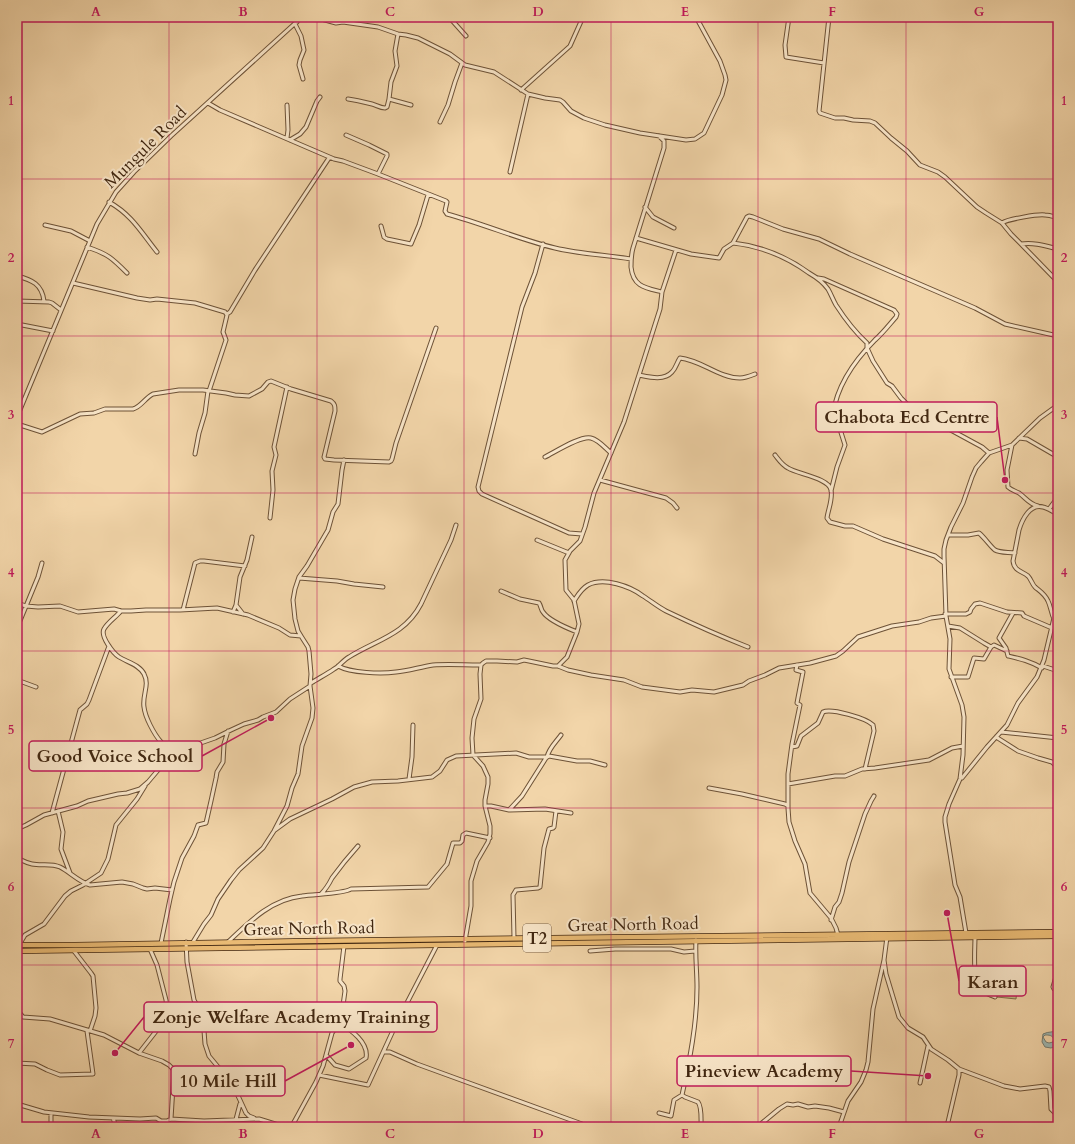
<svg xmlns="http://www.w3.org/2000/svg" width="1075" height="1144" font-family="Cardo,serif">
  <style>
    .green { fill: #c2bb83; stroke: #82714a }
    .water { fill: #9db7b1; stroke: #787d71; fill-rule: evenodd }
    .lines { fill: none; stroke-linecap: round; stroke-linejoin: round }
    .minor-casing { stroke: #6d5237; stroke-width: 5 }
    .highway-casing { stroke: #412711; stroke-width: 6 }
    .minor { stroke: #f7e4c7; stroke-width: 3 }
    .highway { stroke: #e9ba74; stroke-width: 4.5 }
    .grid { fill: none; stroke: #c2185b; stroke-width: 1; stroke-opacity: 0.55 }
    .labels { text-anchor: middle; stroke-width: 4; stroke-linejoin: round; paint-order: stroke }
    .shield { fill: #f7e4c7; stroke: #786048; stroke-width: 1 }
    .shield-label { font-size: 16px; font-weight: bold; fill: #412711 }
    .street-label { font-size: 17px; fill: #412711; stroke: #f7e4c7 }
    .leader { fill: none; stroke: #c2185b; stroke-width: 1.5 }
    .callout-dot { fill: #c2185b; stroke: #f7e4c7; stroke-width: 1.5 }
    .callout { fill: #f7e4c7; stroke: #c2185b; stroke-width: 1.5 }
    .callout-label { font-size: 18px; text-anchor: middle; font-weight: bold; fill: #412711 }
    .neatline { fill: none; stroke: #c2185b; stroke-width: 1.5 }
    .grid-label { font-size: 13px; text-anchor: middle; font-weight: bold; fill: #c2185b }
  </style>
  <rect width="100%" height="100%" fill="#f2d5a9"/>
  <filter id="stains"><feTurbulence type="fractalNoise" baseFrequency=".005" numOctaves="4"/><feColorMatrix values="0 0 0 0 .2 0 0 0 0 .09 0 0 0 0 .02 0 0 0 .5 -.17"/></filter>
  <radialGradient id="worn" r=".72"><stop offset=".6" stop-color="#630" stop-opacity="0"/><stop offset="1" stop-color="#630" stop-opacity=".3"/></radialGradient>
  <path class="green" d="M998,988L1017,989L1016,999L997,997Z"/>
  <path class="water" d="M1058,1030V1045L1051,1048L1045,1047L1042,1042L1043,1034C1049,1031 1053,1033 1058,1030ZM1045,1035C1049,1035 1052,1035 1054,1039L1053,1042L1049,1043L1046,1042L1043,1037Z"/>
  <g class="lines">
    <g class="minor-casing">
      <path id="minor" d="M288,17L297,22
        M314,17L336,23L343,22L378,27L398,34L406,35L418,38L450,54L465,65L494,72L528,94L545,98L560,100L563,102L571,111L584,118L605,125L640,133L686,140L695,139L704,133L722,95L726,80L725,75L720,61L696,17
        M449,17L466,36
        M789,17L785,45L786,57L824,63
        M829,17L819,111L820,113L835,118H844L853,120L870,121L875,123L891,138L907,151L920,165L938,172L945,177L977,207L986,213L1002,223L1011,234L1021,244C1034,242 1046,246 1058,249
        M295,24L301,36L304,50L300,60L299,65L303,79
        M521,90L570,46L583,17
        M348,99C356,100 364,102 372,104C376,105 380,108 385,108L387,107L389,99L391,82L397,66L395,51L398,34
        M389,99L411,105
        M208,103L220,110L334,159L343,161L378,174L446,201L447,202L445,211L447,214C484,224 518,239 555,248C580,254 606,255 631,259
        M440,122L448,105L455,82L462,63
        M346,135L369,145L387,154V156L378,174
        M659,136L664,141V148L633,248C631,255 631,261 631,267C633,287 646,288 662,292
        M287,138L288,130L287,105
        M290,140L300,134L306,127L317,101L320,97
        M510,172L528,94
        M109,202C132,215 141,232 157,252
        M645,207L653,217L674,228
        M1002,223C1008,219 1038,214 1045,215C1048,215 1052,216 1055,217L1058,206
        M45,225L71,231L90,241
        M381,226L384,237L387,239L411,244L419,225L428,195
        M636,238L691,254L719,258L724,249L733,243L747,217L749,216L753,217L783,229L819,239L850,254L975,308L1005,324L1058,336
        M733,243C760,246 787,257 809,273C816,277 823,282 828,289C831,294 833,300 836,305C845,319 855,332 867,343V348L873,361L887,383L892,386L901,398L912,409L982,447L989,453
        M543,244L535,273L522,307L478,487L479,491L482,494L569,533L582,534
        M1021,244L1058,282
        M87,247C108,254 112,258 127,273
        M17,276C32,280 42,284 44,301
        M818,278L824,279L894,310L897,314L896,317C889,325 883,333 875,340C855,360 837,386 833,414L835,416L838,423L845,445L837,467L831,491
        M73,283L137,298L150,300L157,299L195,303L225,312L227,315L223,332L226,340L209,391
        M17,301L49,302L52,303L61,310
        M227,314L230,312L255,270L329,158
        M17,324L53,331
        M639,375C649,377 664,381 672,372C676,368 677,362 680,358C701,360 719,378 740,378C745,378 750,376 755,374
        M17,417L97,224L116,192L134,172L171,136L302,17
        M17,424L42,432L80,414L94,413L105,409H133C141,407 145,398 153,394L179,390H203L226,393L235,395L249,396L262,389L268,382L271,381L291,389L331,401C335,404 335,406 335,411L324,457L325,459L334,460L389,462L391,461L392,459L396,443L436,328
        M1019,438L1027,439L1058,457
        M1012,445L1007,470L1008,487C1011,490 1015,491 1019,493C1026,498 1029,504 1038,506
        M195,454L199,433L205,413L208,391
        M775,455C779,460 782,465 788,468C797,474 829,478 831,490C833,499 828,510 827,518L830,522L845,526H853L883,539L935,556L944,563
        M545,457C555,452 581,435 591,438C599,440 605,448 611,453
        M600,480L666,498L673,503L677,508
        M1049,509L1058,497
        M1058,514C1053,512 1048,508 1043,507C1030,503 1022,520 1019,530L1013,561C1014,571 1022,571 1028,576C1031,579 1032,584 1035,587C1041,592 1045,594 1048,601C1051,607 1051,613 1054,619H1058
        M270,518L273,490L272,471L276,455L274,447L287,387
        M948,535H968L979,533C985,538 990,546 995,550C1000,553 1008,552 1015,553
        M537,540L569,553
        M299,578L337,581L354,584L383,587
        M501,591L520,599L539,603C541,606 541,610 543,612C549,621 567,628 577,632
        M574,601C578,595 581,589 588,585C604,577 630,586 643,596C651,601 658,607 666,611C693,624 720,636 748,647
        M17,603L26,606L38,607L60,606L78,612L114,609L121,611H131L146,610H180L217,608L248,615L279,628L290,635L301,636L308,647L309,651L311,674L310,686L313,708L312,718L302,746L298,774L292,788L287,806L274,831L263,848L239,870L231,880L218,899L211,915L204,924L193,942
        M236,605L243,614
        M183,610L195,563L200,561H204L245,566
        M121,611C116,617 108,622 104,629C100,636 113,653 119,657C127,662 140,665 144,674C150,685 142,695 144,707C145,717 154,734 161,742C165,746 168,749 170,754
        M233,612L236,605L240,577L247,560L252,537
        M1013,613L999,638L1006,648L1008,656C1021,659 1030,661 1042,668
        M945,614H966L970,612L971,609L975,604L980,603L1007,612L1022,613L1024,616L1052,628
        M948,626L960,628L984,643L991,647L994,645L1007,651
        M17,628L38,577L42,563
        M301,636L298,631L295,619L293,600L295,589L299,577L307,566L328,530L333,512L338,504L342,470L344,460
        M797,665L796,670L803,672L797,703L800,705L792,744L788,774V808L789,822L795,841L805,864L810,893L831,918L836,928L838,935
        M338,666C351,673 381,674 396,672C408,671 420,667 433,665C448,664 464,665 479,665H481
        M558,666L567,657L577,632L579,624L574,600L566,590L565,560L570,551L580,541L585,527L594,493L624,422L660,309L662,292L676,250
        M1043,666L1058,671
        M951,677H968L974,658L984,659L991,647
        M17,680L36,687
        M311,683C319,678 327,674 334,669C340,666 343,660 349,657C376,640 405,635 421,604L451,540L456,525
        M1001,732L1058,738
        M996,737L1018,751L1038,758L1052,762L1058,768
        M792,747L797,746L801,736L818,723L823,712C831,708 866,718 873,725L874,731L865,769
        M547,757C549,748 556,742 561,735
        M962,778L987,747L1007,725L1018,703L1037,677L1044,660L1058,601
        M409,779L412,757L413,725
        M788,784L835,776H845L862,769L875,768L929,760L952,748L963,746
        M709,788L742,794L785,804L788,806
        M485,806H491L509,810L522,796L546,758L549,756L577,761H590L605,765
        M510,810L545,809L571,813
        M58,811L63,832L61,849L70,873
        M52,813L80,710L87,704L89,700L109,646
        M17,829L26,825L44,815L77,806L88,801L118,794L127,793L140,789L148,782L159,769L163,761L170,754L184,750L192,746L215,738L231,730L244,724L258,720L263,717L276,712L290,699L310,686
        M275,830L290,819L332,799L354,787L372,782L398,781L432,777L440,771L447,760L456,756L516,753L529,757H547
        M17,858C22,860 26,863 32,864C41,866 51,863 60,867C70,872 79,882 90,885L122,882L133,884L143,888L147,889L155,888L172,890
        M321,894C326,889 329,884 332,878C340,867 349,856 358,846
        M831,920L835,907L839,902L842,893L849,862L865,814L871,801L874,796
        M966,933L960,897L955,885L945,822V817L949,804L960,779L963,755L964,717L962,705L949,669L950,639L946,616L944,556V549L946,540L951,527L963,503L972,477L976,468L981,462L989,453L1012,445L1040,418L1058,405
        M975,937C975,950 972,980 981,990C984,993 991,995 995,997
        M514,938L513,895L516,890L538,888L540,887L544,848L549,829L553,828L554,827L556,811
        M465,941L471,906V881L477,861L488,842L490,834V826L485,806V800L488,784V777L483,766L473,755L472,738L474,719L481,699L480,674L481,665L483,663L486,661H497L517,662L524,660L529,661L553,666H558L568,670L591,675L624,680L642,687L680,692L692,690L714,692L743,685L749,681L765,675L779,668L810,663L836,656L843,651L858,637L892,626L919,622L931,618L946,616
        M186,942L187,962L194,1000L203,1017L205,1044L209,1056L233,1085L246,1113L249,1116L254,1118
        M228,942C250,921 272,899 302,896C314,894 343,894 351,889L428,887L447,864L453,843H460L462,841L463,835L466,833L490,838
        M161,943L170,899L174,882L182,858L194,836L198,825L206,823L211,801L216,778L217,772L223,762L224,744L228,731
        M19,945L25,935L44,924L65,896L71,891L83,885L101,873L108,859L116,825L137,799L145,786
        M74,951L91,973L93,976L96,1008L95,1016L90,1031
        M590,951L615,949H671L684,952L695,951
        M884,960L886,974L899,1017L908,1028L923,1037L931,1049L948,1060L959,1069L1004,1086L1020,1089L1045,1086L1049,1087L1050,1091L1051,1109L1054,1112L1058,1113
        M1058,970L1053,987L1054,989L1058,990
        M17,1010L23,1017L50,1019L104,1035L139,1053L162,1061L169,1065L174,1070L171,1119
        M384,1052H390L417,1064L582,1124
        M139,1053L164,1021L167,1008L166,1000L157,965L150,949
        M326,1055L335,1065L349,1069L366,1058C369,1043 351,1029 339,1024
        M17,1063L35,1064L47,1070L60,1075L93,1074L87,1031
        M319,1075L368,1085L397,1022L437,945
        M920,1083L928,1046
        M682,1095L685,1097L698,1102C702,1107 701,1120 701,1127
        M17,1104L44,1112L89,1117L140,1119L156,1118L161,1121H167L171,1119L204,1121L259,1119L285,1127
        M659,1113L671,1116L674,1100L682,1095C690,1059 697,1023 697,987C697,971 695,956 696,940
        M113,1118L116,1127
        M51,1127V1113
        M234,1127L240,1104
        M290,1127L293,1124L316,1082L323,1066L332,1033L341,1020L345,991L344,986L340,981V979L344,946
        M759,1127L762,1123L779,1109L787,1104L793,1105L798,1104L808,1107L815,1106L829,1108L844,1112
        M839,1127L848,1101L861,1082L866,1070L868,1062L873,1009L884,960L887,937
        M946,1127L948,1122L959,1075V1069"/>
    </g>
    <g class="highway-casing">
      <path id="highway" d="M17,945H75L307,941L1058,932
        M17,951L1058,936"/>
    </g>
    <use href="#minor" class="minor"/>
    <use href="#highway" class="highway"/>
  </g>
  <path class="grid" d="M169,17V1127M317,17V1127M464,17V1127M611,17V1127M758,17V1127M906,17V1127M17,179H1058M17,336H1058M17,493H1058M17,651H1058M17,808H1058M17,965H1058"/>
  <g class="labels">
    <rect class="shield" x="523" y="924" width="28" height="28" rx="3"/>
    <g class="shield-label">
      <text x="537" y="944">T2</text>
    </g>
    <g class="street-label">
      <text transform="translate(145 147) rotate(-45)" y="6">Mungule Road</text>
      <text transform="translate(633 924) rotate(-1)" y="6">Great North Road</text>
      <text transform="translate(309 928) rotate(-1)" y="6">Great North Road</text>
    </g>
  </g>
  <path class="leader" d="M1005 480L997 417M271 718L202 756M947 913L959 981M115 1053L144 1017M928 1076L851 1071M351 1045L285 1081"/>
  <g class="callout-dot">
    <circle cx="1005" cy="480" r="4"/>
    <circle cx="271" cy="718" r="4"/>
    <circle cx="947" cy="913" r="4"/>
    <circle cx="115" cy="1053" r="4"/>
    <circle cx="928" cy="1076" r="4"/>
    <circle cx="351" cy="1045" r="4"/>
  </g>
  <g class="callout">
    <rect x="816" y="402" width="181" height="30" rx="4"/>
    <rect x="29" y="741" width="173" height="30" rx="4"/>
    <rect x="959" y="966" width="67" height="30" rx="4"/>
    <rect x="144" y="1002" width="293" height="30" rx="4"/>
    <rect x="677" y="1056" width="174" height="30" rx="4"/>
    <rect x="171" y="1066" width="114" height="30" rx="4"/>
  </g>
  <g class="callout-label">
    <text x="907" y="423">Chabota Ecd Centre</text>
    <text x="115" y="762">Good Voice School</text>
    <text x="993" y="988">Karan</text>
    <text x="291" y="1023">Zonje Welfare Academy Training</text>
    <text x="764" y="1077">Pineview Academy</text>
    <text x="228" y="1087">10 Mile Hill</text>
  </g>
  <rect width="1075" height="1144" fill="none" stroke="#f2d5a9" stroke-width="44"/>
  <rect x="22" y="22" width="1031" height="1100" class="neatline"/>
  <g class="grid-label">
    <text x="96" y="16">A</text>
    <text x="243" y="16">B</text>
    <text x="390" y="16">C</text>
    <text x="538" y="16">D</text>
    <text x="685" y="16">E</text>
    <text x="832" y="16">F</text>
    <text x="979" y="16">G</text>
    <text x="11" y="105">1</text>
    <text x="1064" y="105">1</text>
    <text x="11" y="262">2</text>
    <text x="1064" y="262">2</text>
    <text x="11" y="419">3</text>
    <text x="1064" y="419">3</text>
    <text x="11" y="577">4</text>
    <text x="1064" y="577">4</text>
    <text x="11" y="734">5</text>
    <text x="1064" y="734">5</text>
    <text x="11" y="891">6</text>
    <text x="1064" y="891">6</text>
    <text x="11" y="1048">7</text>
    <text x="1064" y="1048">7</text>
    <text x="96" y="1138">A</text>
    <text x="243" y="1138">B</text>
    <text x="390" y="1138">C</text>
    <text x="538" y="1138">D</text>
    <text x="685" y="1138">E</text>
    <text x="832" y="1138">F</text>
    <text x="979" y="1138">G</text>
  </g>
  <rect width="100%" height="100%" filter="url(#stains)"/>
  <rect width="100%" height="100%" fill="url(#worn)"/>
</svg>
